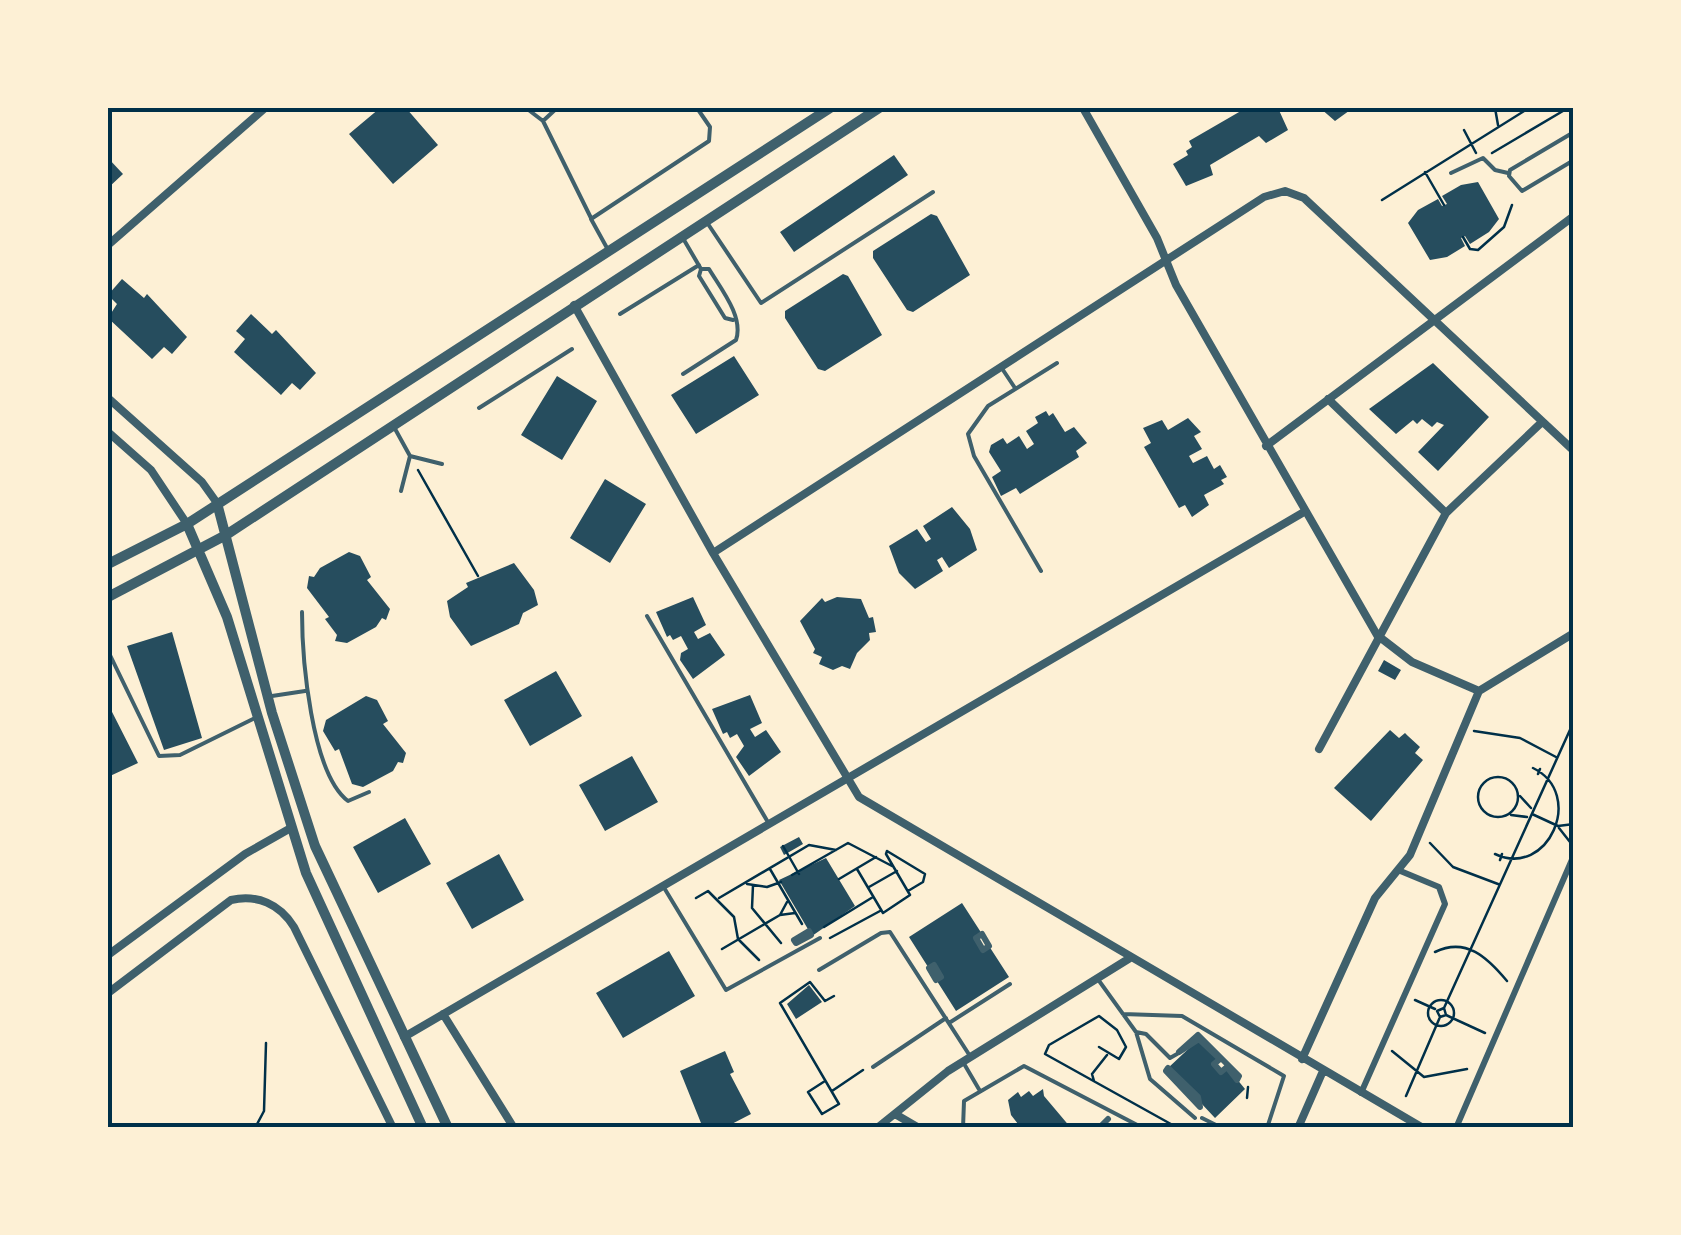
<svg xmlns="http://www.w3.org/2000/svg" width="1681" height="1235" font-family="Mulish,sans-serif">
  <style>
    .building { fill: #264d5e }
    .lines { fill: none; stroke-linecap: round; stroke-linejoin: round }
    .path { stroke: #003049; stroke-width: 2.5 }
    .service { stroke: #3f606c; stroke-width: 4 }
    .pedestrian { stroke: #3f606c; stroke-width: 6 }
    .minor { stroke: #3f606c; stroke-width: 8 }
    .tertiary { stroke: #3f606c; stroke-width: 10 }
    .neatline { fill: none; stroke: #003049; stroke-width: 4 }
  </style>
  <rect width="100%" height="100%" fill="#fdf0d5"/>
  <path class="building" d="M380,108H406L438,145L393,184L349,134Z
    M1246,108L1262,112L1278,108L1288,130L1266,143L1259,136L1210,165L1213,175L1186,186L1173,164L1188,155L1186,151L1192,147L1189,141Z
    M1320,108H1353L1335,121Z
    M894,155L908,175L794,252L780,232Z
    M108,158L123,174L108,188Z
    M1478,182L1499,219L1489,232L1470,244L1465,236L1461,238L1465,246L1447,257L1430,260L1408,223L1418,210L1438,199L1442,206L1447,204L1442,196L1461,185Z
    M931,214L937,216L970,275L913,312L907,310L873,258V251Z
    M843,274L848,276L882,335L825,371L818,369L785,318V311Z
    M122,279L144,298L147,294L187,337L172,354L164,347L152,359L108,318L117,304L108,295Z
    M251,314L272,334L276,330L316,373L300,390L292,383L281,395L234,352L245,339L236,331Z
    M734,356L759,395L696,434L671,395Z
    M1433,363L1489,417L1438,471L1418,452L1444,425L1437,422L1432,427L1422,419L1417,424L1413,420L1396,434L1369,409Z
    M557,376L597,401L562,460L521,435Z
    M1046,411L1049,416L1053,413L1065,432L1074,427L1087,443L1076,451L1079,457L1020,494L1016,488L1001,496L992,477L1001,471L989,452L991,445L1003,438L1007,444L1019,436L1027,449L1034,444L1026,431L1038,423L1035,417Z
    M1188,418L1201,432L1194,436L1202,449L1189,456L1193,463L1207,456L1214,469L1220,465L1227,477L1221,480L1224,484L1204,495L1209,505L1192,517L1185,505L1179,508L1144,447L1151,443L1143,428L1162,420L1168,430Z
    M605,479L646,504L610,563L570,538Z
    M952,507L970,529L977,550L949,568L942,557L937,560L943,571L915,589L899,573L889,546L917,529L926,542L931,539L923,526Z
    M349,552L360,556L371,577L367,580L390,609L386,620L382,618L376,627L347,643L335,641L337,635L325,619L329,617L307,588L309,576L314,577L320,568Z
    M514,563L534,590L538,605L523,613L519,624L471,646L450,617L447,601L468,587L466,583Z
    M693,597L706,625L694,632L698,639L710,633L725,655L693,679L680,660L681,653L688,649L681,636L673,640L670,635L667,637L656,612Z
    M837,597L861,599L869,618L873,617L876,632L869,633L870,640L857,653L850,669L842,666L833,670L819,664L822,657L813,653L815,649L800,621L822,598L825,602Z
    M172,632L202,738L164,750L127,646Z
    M1384,660L1401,670L1395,680L1378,671Z
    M556,671L582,716L530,746L504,700Z
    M750,695L762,723L750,729L755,737L766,730L781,752L749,776L736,757L744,746L737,734L730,738L727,732L723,734L712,709Z
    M366,696L377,700L388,721L383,724L406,753L403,763L398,762L393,771L363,787L352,784L339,749L335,751L323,731L326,720Z
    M108,704L138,763L110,776L108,770Z
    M1390,730L1399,738L1405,733L1408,736L1420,747L1415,753L1423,760L1371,821L1334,788Z
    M632,756L658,802L605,831L579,785Z
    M405,818L431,864L378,893L353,847Z
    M799,837L803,844L784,855L780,847Z
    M499,854L524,900L472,929L446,883Z
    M826,858L855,906L812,936L779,880Z
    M962,903L982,934L976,938L983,950L989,946L1009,977L956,1011L909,937Z
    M669,951L695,996L623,1038L596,993Z
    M809,985L822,1002L796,1019L787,1004Z
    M1199,1039L1220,1059L1214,1064L1221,1072L1227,1067L1245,1089L1215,1118L1168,1068Z
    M725,1051L734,1072L730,1074L751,1114L724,1128H703L680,1071Z
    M1043,1089L1044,1096L1071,1128H1021L1011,1115L1008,1100L1018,1092L1021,1097L1029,1091L1033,1096Z"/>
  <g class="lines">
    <path class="path" d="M1495,108L1498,125
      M1464,130L1476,153
      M1492,153L1568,108
      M1425,172L1444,205
      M1382,200L1529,108
      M1463,237L1470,249L1478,250L1504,227L1512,205
      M418,470L478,576
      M1474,731L1520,738L1556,757
      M1538,774L1540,769
      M1478 797a20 20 0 1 1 40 0a20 20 0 1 1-40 0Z
      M1520,796L1531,808
      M1532,814L1558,826L1574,824
      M1511,815L1527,817
      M1559,828L1570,842
      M1430,843L1453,867L1498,884
      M783,846L799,874
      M1495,854C1548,879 1586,794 1533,768
      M1500,860L1502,854
      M770,869L802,924
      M857,869L883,913L910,895L886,854L887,851L925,874L923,882L908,891
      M792,875L848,843L892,866
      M839,879L876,857
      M747,884L767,887L781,882
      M753,885L752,908L781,943
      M869,887L897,871
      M696,898L708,891L734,917L738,939L759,960
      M719,898L809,845L836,850
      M787,902L780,915L795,913
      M824,927L873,897
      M830,938L880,911
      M722,949L780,915
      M1435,952C1466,937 1487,957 1507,981
      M1415,1000L1435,1009
      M1428 1013a13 13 0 1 1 26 0a13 13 0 1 1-26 0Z
      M1444,1008L1574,721
      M1444,1008L1446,1015L1440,1017L1437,1011Z
      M1446,1015L1485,1033
      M1099,1047L1119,1059L1126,1047L1117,1030L1099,1016L1049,1045L1045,1054L1178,1128
      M1392,1051L1424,1077L1467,1069
      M825,1081L808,1092L822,1114L839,1104L780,1003L810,982L825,1001L834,996
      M1094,1081L1092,1074L1107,1055
      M832,1091L863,1070
      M1406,1096L1440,1017
      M1247,1098L1248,1087
      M255,1128L264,1111L266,1043"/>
    <path class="service" d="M526,108L543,121L591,218
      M543,121L557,108
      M1574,132L1510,170L1509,176L1522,191L1574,160
      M1451,173L1483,158L1495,170L1508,173
      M706,221L761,303L933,192
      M607,248L591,219L709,141L710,127L697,108
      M701,269L699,276L725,318L733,320
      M620,314L699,265
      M1001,367L1015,388
      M683,374L736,340C744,317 721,289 709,269H701L684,240
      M479,408L572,349
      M394,427L410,456L401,491
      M410,456L442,464
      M1041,571L974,456L968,434L988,406L1057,363
      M302,612C302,657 311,773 348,801L369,792
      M647,616L769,824
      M108,651L159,756L180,755L255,718
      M272,696L305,691
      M663,886L726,990L820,938
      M819,970L881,933L890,932L970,1056
      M1097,978L1136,1032L1150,1079L1195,1118
      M1123,1014L1182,1016L1284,1076L1267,1128
      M949,1023L1010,984
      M1136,1032L1146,1034L1170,1058L1177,1054
      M963,1062L980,1091
      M873,1067L946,1018
      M1202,1118L1222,1128
      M963,1128L964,1101L1024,1066L1143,1128"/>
    <path class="pedestrian" d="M809,931L811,935L796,943L794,940Z
      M982,934L989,946L983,950L976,938Z
      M934,965L941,977L936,980L929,968Z
      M1198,1035L1239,1076L1237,1080L1227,1067L1221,1072L1214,1064L1220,1059L1199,1039L1179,1052Z
      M1168,1068L1198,1097L1200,1107L1166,1071Z
      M1361,1093L1445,904L1439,887L1398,870
      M1099,1128L1108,1119
      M1456,1128L1574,855"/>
    <path class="minor" d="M1083,108L1157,238L1176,285L1377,635L1412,662L1479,691
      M108,245L265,108
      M574,305L713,553L859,797L1423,1128
      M108,398L202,482L217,503
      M1328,399L1446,513
      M108,432L151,470L187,524
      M1266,446L1574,216
      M713,553L1264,197L1285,191L1304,198L1574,451
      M1479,691L1574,633
      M1319,749L1446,513L1542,422
      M108,955L245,854L289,829
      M108,993L231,900C257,894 280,904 294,927L393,1128
      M443,1014L514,1128
      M404,1037L1304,512
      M1302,1059L1375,898L1410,855L1479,691
      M895,1114L919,1128
      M877,1128L948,1071L1130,958
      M1298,1128L1323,1071"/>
    <path class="tertiary" d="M217,503L272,713L315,846L448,1128
      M187,524L227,617L306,873L423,1128
      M108,564L187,524L830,108
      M108,597L226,535L879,108"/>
  </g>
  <rect width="1681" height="1235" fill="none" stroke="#fdf0d5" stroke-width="220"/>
  <rect x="110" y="110" width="1461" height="1015" class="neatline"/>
</svg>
